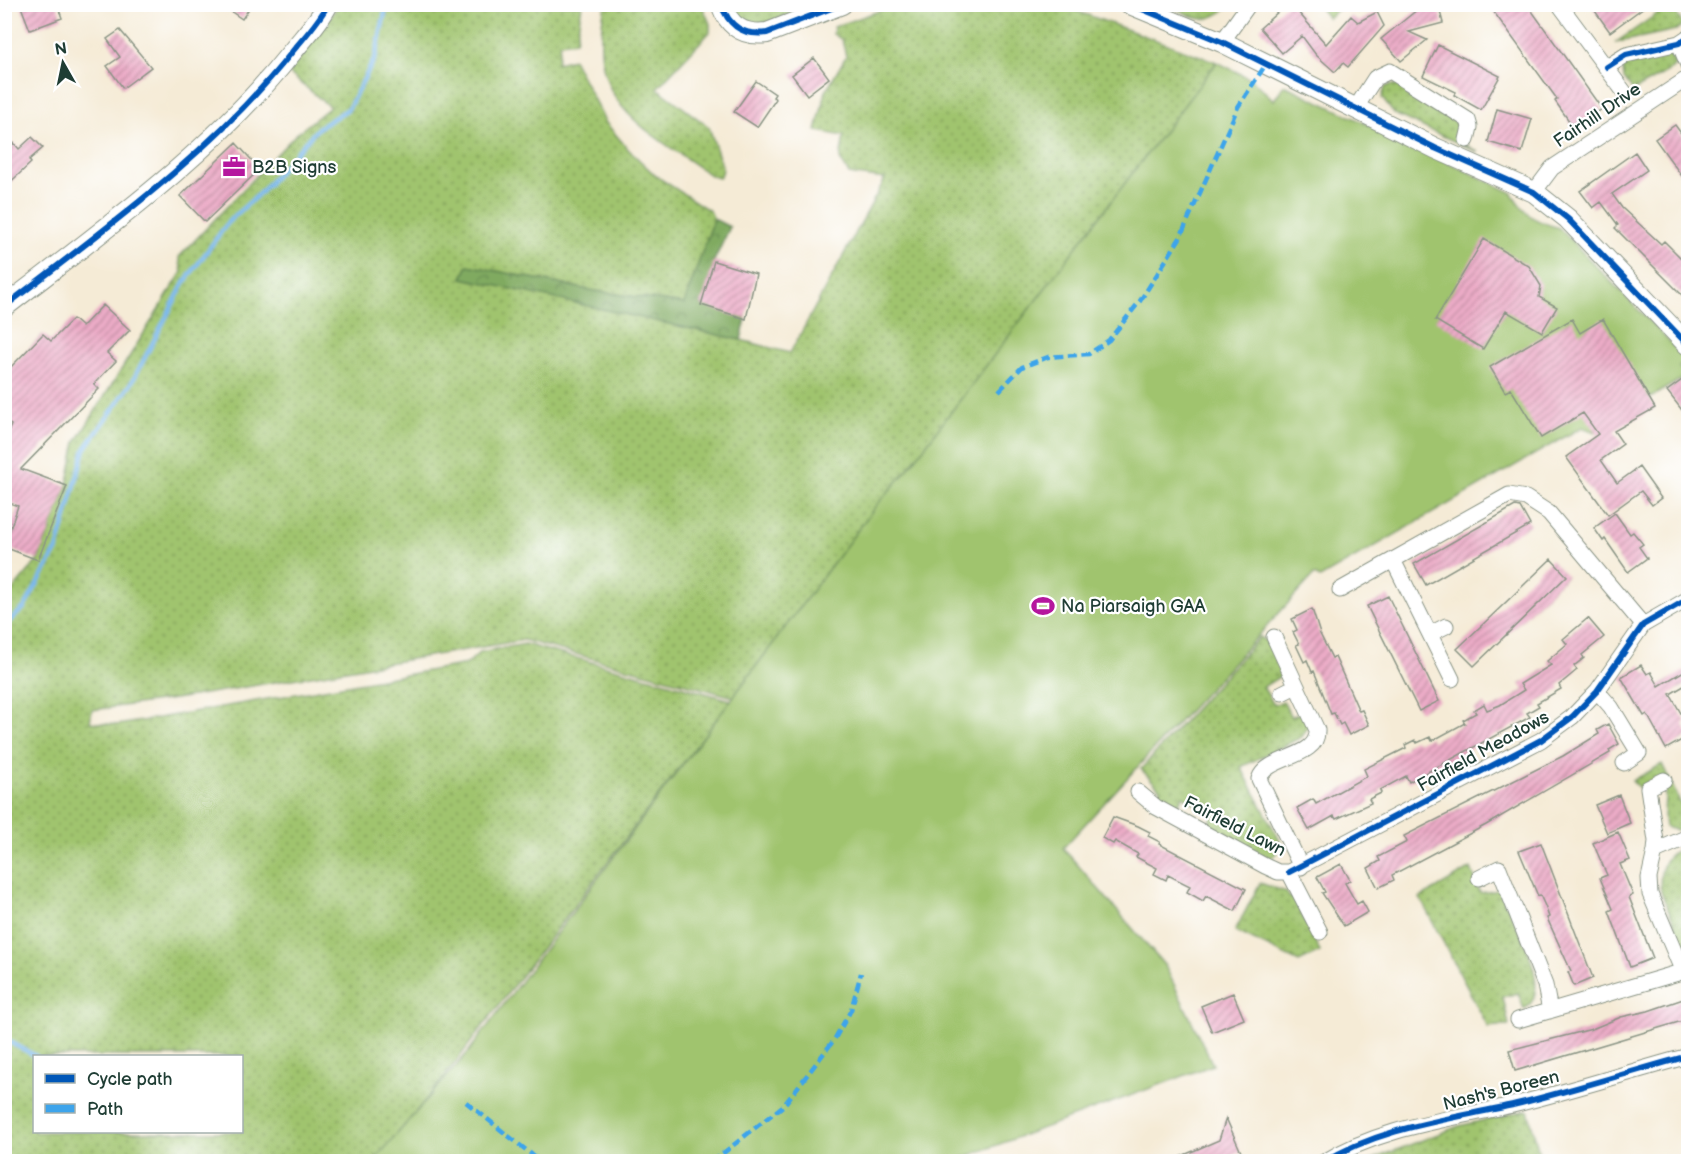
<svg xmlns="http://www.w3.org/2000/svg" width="1693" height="1166" font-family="'Balsamiq Sans',sans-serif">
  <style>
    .grass { fill: url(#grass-dots); stroke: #608051; stroke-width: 1.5; fill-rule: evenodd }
    .forest { fill: url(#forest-crowns); stroke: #50744a; stroke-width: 1.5 }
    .green { fill: #a0c46e; stroke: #608051; stroke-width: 1.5 }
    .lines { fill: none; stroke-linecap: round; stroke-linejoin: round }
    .stream { stroke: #7ab8ed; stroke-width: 4.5 }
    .building { fill: url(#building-hatch) }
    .minor-casing { stroke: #8a9485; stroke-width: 17 }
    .tertiary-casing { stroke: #8a9485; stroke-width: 22 }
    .minor { stroke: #fff; stroke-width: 15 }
    .tertiary { stroke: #fff; stroke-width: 20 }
    .quiet { stroke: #3da4eb; stroke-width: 4.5; stroke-dasharray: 9 4.5; stroke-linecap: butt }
    .cycleway-casing { stroke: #fff; stroke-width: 10 }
    .cycleway { stroke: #0057b8; stroke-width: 6 }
    .labels { text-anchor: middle; stroke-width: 4.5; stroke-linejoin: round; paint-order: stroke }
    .street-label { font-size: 18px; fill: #1f3d34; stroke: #fff }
    .poi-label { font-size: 18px; fill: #1f3d34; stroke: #fff; text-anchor: start }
  </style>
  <defs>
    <pattern id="grass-dots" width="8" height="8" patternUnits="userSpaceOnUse" patternTransform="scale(1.5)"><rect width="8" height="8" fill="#a0c46e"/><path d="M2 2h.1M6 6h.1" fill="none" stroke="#82a05b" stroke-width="1.8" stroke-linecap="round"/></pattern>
    <pattern id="forest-crowns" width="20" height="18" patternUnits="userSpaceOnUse" patternTransform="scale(1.5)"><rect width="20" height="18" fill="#80aa61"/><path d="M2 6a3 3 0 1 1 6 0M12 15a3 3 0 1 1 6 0" fill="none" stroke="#688c51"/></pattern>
    <pattern id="building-hatch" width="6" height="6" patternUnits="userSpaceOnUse" patternTransform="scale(1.5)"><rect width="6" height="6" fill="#ecacc7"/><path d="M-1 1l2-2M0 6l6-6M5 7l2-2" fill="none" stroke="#bf8da2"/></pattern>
  </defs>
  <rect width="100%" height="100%" fill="#fff"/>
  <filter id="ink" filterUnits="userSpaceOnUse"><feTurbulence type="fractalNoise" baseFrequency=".0167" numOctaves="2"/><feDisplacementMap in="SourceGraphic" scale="12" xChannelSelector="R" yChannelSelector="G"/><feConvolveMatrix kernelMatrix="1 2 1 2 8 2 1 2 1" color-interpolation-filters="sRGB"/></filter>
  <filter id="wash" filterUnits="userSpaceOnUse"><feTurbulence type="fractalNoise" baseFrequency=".008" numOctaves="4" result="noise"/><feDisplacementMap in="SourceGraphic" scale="24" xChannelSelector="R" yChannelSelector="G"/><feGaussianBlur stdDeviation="1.35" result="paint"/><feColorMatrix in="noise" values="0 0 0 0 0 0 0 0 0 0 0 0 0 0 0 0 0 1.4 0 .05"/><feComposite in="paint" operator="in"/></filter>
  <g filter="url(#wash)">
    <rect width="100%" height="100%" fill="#f5ebd6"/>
    <path class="grass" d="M339,5H582L576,41L560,43L557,63L573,59L606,123L629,150L656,176L710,211L714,219L684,304L589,290L468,265L462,278L695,328L790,353L885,179L849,174L840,159L844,136L816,131L826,91L846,56L842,40L833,34L834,27L895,5H1060L1217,62L904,474L875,507L733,697L524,640L175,699L92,710L90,722L118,725L467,664L480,652L525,644L731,700L442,1080L375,1161L5,1162V599L38,560L67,486L76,442L182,272L179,257L295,135L330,107L289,73ZM34,1056H242V1132H34Z
      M605,5H702L710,24V32L657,88L709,127L723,170L719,178L710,175C639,124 585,105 605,5Z
      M731,5H815L762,25L746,24Z
      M1167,5H1218L1229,7C1200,29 1196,16 1167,5Z
      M1317,5H1343L1328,18Z
      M1670,5L1684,25L1676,30L1615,43Z
      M1668,52L1676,64L1672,69L1633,91L1624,79L1623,69L1628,64Z
      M1390,85H1397L1449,116L1456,122L1457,140L1478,152L1394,114L1382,98L1385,87Z
      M1260,637L1270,644L1284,674L1263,687L1274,705L1283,701L1291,717L1302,712L1309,725L1302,737L1241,767L1279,839L1282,848L1272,858H1265L1208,826L1213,815L1183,796L1175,809L1156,798L1160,789L1141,769Z
      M1662,764L1688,819V826L1683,832L1665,827C1662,809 1668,793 1663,777L1638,787L1632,781Z
      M1676,851L1688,853V956L1661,892C1659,877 1661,858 1676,851Z
      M1471,868L1480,893L1499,890C1511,916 1557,989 1524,1009L1518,993L1503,997L1509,1025L1488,1027L1420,898Z
      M1260,883L1286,892L1290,898L1293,896L1320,952L1299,962L1235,931Z
      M1528,1110L1541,1161H1368L1459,1126Z"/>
    <path class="forest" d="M714,219L730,227L714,261L746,319L741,340L462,278L468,265L589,290L684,304Z"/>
    <path class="green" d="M1217,62L1251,79L1274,100L1284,85L1511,192C1526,216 1532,220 1559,228L1688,361L1679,367L1686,376L1595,432L1582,427L1320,578L1314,575L1063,848L1165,966L1213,1065L954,1161L373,1162L469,1051L875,507L904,474Z"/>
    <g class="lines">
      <path class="stream" d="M4,626L24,608L57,549L85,449L131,384L184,283L229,221L262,191L318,128L348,109L375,58L387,4
        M4,1039L36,1056"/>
    </g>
    <g id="blocks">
      <path class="building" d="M20,4H57L62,18L30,30Z
        M220,4H252L242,19Z
        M1287,4H1291L1326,44L1351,16L1358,22L1377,12L1384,26L1348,67L1343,63L1335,72L1316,55L1302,36L1282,53L1260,28Z
        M1417,4H1438L1443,23L1409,32L1427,40L1401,61L1381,39L1418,9Z
        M1488,4H1527L1602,109L1574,128L1555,101L1557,99Z
        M1590,4H1648L1610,32Z
        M120,30L151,67L123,88L107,66L120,57L107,39Z
        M1438,45L1500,76L1481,110L1454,95L1456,92L1423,76Z
        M814,58L829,78L807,95L792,75Z
        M756,81L775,94L773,97L776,99L757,127L734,112Z
        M1497,109L1532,119L1522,152L1488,142Z
        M1675,125L1689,144V186L1655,139Z
        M32,137L43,148L29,160L31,163L4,188V152L14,143L19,149Z
        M236,143L260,169L205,222L180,196Z
        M1635,152L1647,170L1612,194L1622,208L1661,244L1664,241L1689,266V302L1615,228L1618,225L1601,202L1593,208L1580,191Z
        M1484,239L1529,266L1541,286L1539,297L1557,307L1542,332L1506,311L1483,349L1435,320Z
        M714,261L756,274L746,319L701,305Z
        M103,305L130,330L107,353L116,361L94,384L99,389L21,469L67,486L38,560L4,547L18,506L4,501V441L11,425L4,420V374L43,334L51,341L73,319L82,327Z
        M1572,319L1580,333L1603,319L1655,408L1614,431L1623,444L1601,460L1617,483L1639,467L1661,498L1652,505L1641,491L1608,515L1566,457L1598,434L1583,413L1541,438L1511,389L1505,392L1490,367Z
        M1689,375V419L1667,391Z
        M1515,506L1520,507L1530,525L1426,585L1414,564Z
        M1615,513L1630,534L1633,532L1643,544L1639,547L1647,558L1628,572L1605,539L1603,541L1594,528Z
        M1551,559L1567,576L1474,666L1457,649Z
        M1388,596L1439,701L1419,711L1367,606Z
        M1312,609L1320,634L1332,658L1335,657L1359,711L1362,710L1369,725L1349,735L1343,723L1340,725L1334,713L1331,714L1314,671L1312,672L1307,660L1304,662L1296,645L1299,644L1293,632L1297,630L1292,619Z
        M1588,618L1604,637L1582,655L1584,658L1574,666L1577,670L1559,685L1561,689L1537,703L1539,706L1527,713L1530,717L1409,782L1406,776L1380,790L1381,793L1369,799L1371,803L1336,819L1334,816L1309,830L1297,808L1313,799L1316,804L1367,776L1364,769L1406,748L1405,745L1415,740L1417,743L1430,737L1432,741L1465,723L1463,720L1476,713L1474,710L1484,704L1487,710L1500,705L1524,690L1520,684L1551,665L1547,661L1567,644L1563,639Z
        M1641,665L1647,674L1651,672L1659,686L1689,668V683L1670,694L1686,722L1683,723L1689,736L1666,749L1647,714L1644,716L1621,677Z
        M1608,724L1619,744L1609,750L1610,753L1486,825L1392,875L1394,880L1378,888L1368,868L1380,861L1378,857L1407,842L1404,836L1563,756L1599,734L1597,730Z
        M1619,795L1630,823L1607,833L1595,805Z
        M1113,817L1138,826L1150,832L1148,836L1160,842L1159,844L1246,889L1235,911L1206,896L1203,901L1187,892L1190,886L1168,875L1166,880L1154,874L1157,868L1136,857L1138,854L1115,841L1113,844L1102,838Z
        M1618,832L1630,860L1620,864L1633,895L1629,897L1653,958L1630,967L1609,911L1613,909L1600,878L1607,875L1593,843Z
        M1541,843L1593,978L1574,986L1568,972L1571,971L1547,918L1549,917L1545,906L1540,895L1538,896L1519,851Z
        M1341,864L1350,880L1345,883L1357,904L1362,901L1368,912L1344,926L1322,893L1325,892L1317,877Z
        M1233,993L1244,1019L1212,1032L1201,1006Z
        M1689,997V1019L1515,1071L1509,1050L1592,1029L1621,1017L1648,1011Z
        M1226,1118L1241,1152L1219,1161H1170L1219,1140Z"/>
    </g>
  </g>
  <g filter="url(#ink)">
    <use href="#blocks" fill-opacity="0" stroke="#8a9485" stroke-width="1.5"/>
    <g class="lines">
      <g class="minor-casing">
        <path id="minor" d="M1559,4L1625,93
          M1222,42L1249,4
          M1679,43L1688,65
          M1607,67L1626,55L1679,43L1688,37
          M1355,109L1375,78L1390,71L1468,120L1470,127L1467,140
          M1534,192L1552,168L1688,78
          M1340,590L1393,560
          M1430,634L1446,626
          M1274,637L1317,730C1319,759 1267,755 1259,779L1301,867
          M1452,679L1393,560L1509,495L1526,498L1549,513L1643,625
          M1597,691L1611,707L1639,753L1624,763
          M1282,693L1296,686
          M1138,792L1156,807L1265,866L1278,872H1289L1320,932
          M1655,851L1656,841L1648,788L1664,780
          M1289,872L1541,740L1572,717L1597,691L1643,625L1688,599
          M1479,878L1499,868L1545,985L1550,1011
          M1683,972L1650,894L1649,878L1655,851L1688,837
          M1518,1020L1688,970
          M1324,1162C1382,1126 1455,1119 1521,1103C1577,1089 1633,1071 1688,1056"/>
      </g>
      <g class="tertiary-casing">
        <path id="tertiary" d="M721,4C729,27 744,36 767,33L842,4
          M1130,4L1222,42L1435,148L1534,192L1568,219L1688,345
          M4,307C105,229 213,152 292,52C304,37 319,22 328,4"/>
      </g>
      <use href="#minor" class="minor"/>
      <use href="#tertiary" class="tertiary"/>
      <path class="quiet" d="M999,391L1022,367L1048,357L1089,354L1109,340L1140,301L1180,238L1238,107L1266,64
        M466,1102L541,1162
        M712,1162L784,1105L834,1040L851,1010L861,973"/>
      <g class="cycleway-casing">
        <path id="cycleway" d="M721,4C729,27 744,36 767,33L842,4
          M1130,4L1222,42L1435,148L1534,192L1568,219L1688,345
          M1607,67L1626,55L1679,43L1688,37
          M4,307C105,229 213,152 292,52C304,37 319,22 328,4
          M1289,872L1541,740L1572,717L1597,691L1643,625L1688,599
          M1324,1162C1382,1126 1455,1119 1521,1103C1577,1089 1633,1071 1688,1056"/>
      </g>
      <use href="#cycleway" class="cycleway"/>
    </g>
  </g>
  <defs>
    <g id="office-bare" transform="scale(1.8)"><path d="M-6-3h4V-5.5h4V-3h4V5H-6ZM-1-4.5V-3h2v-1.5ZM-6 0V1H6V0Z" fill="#b5179e" stroke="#fff" stroke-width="2.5" paint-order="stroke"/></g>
    <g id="stadium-bare" transform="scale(1.8)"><path d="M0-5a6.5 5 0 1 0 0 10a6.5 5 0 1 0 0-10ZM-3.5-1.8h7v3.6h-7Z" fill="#b5179e" stroke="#fff" stroke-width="2.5" paint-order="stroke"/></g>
  </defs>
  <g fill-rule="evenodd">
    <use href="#office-bare" x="234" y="167"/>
    <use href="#stadium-bare" x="1043" y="606"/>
  </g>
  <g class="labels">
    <g class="street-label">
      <text transform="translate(1597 115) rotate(-34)" y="6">Fairhill Drive</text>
      <text transform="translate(1483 751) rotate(-29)" y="6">Fairfield Meadows</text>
      <text transform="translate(1235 826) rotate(27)" y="6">Fairfield Lawn</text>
      <text transform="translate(1501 1090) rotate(-14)" y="6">Nash's Boreen</text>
    </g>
    <g class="poi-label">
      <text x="252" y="173">B2B Signs</text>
      <text x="1061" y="612">Na Piarsaigh GAA</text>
    </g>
  </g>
  <rect width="1693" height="1166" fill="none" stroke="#fff" stroke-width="24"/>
  <rect x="33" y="1055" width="210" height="78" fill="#ffffff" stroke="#a5b1ae" stroke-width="1.5"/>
  <rect x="45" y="1074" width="30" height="9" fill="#0057b8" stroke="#a5b1ae" stroke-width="1.5"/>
  <text x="87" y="1085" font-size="18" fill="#1f3d34">Cycle path</text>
  <rect x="45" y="1104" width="30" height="9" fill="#3da4eb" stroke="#a5b1ae" stroke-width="1.5"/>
  <text x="87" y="1115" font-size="18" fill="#1f3d34">Path</text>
  <g transform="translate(63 63) rotate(351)" stroke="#ffffff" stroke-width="4.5" paint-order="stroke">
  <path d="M0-4.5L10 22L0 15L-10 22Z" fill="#1f3d34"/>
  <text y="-9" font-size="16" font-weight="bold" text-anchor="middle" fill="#1f3d34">N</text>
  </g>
</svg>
